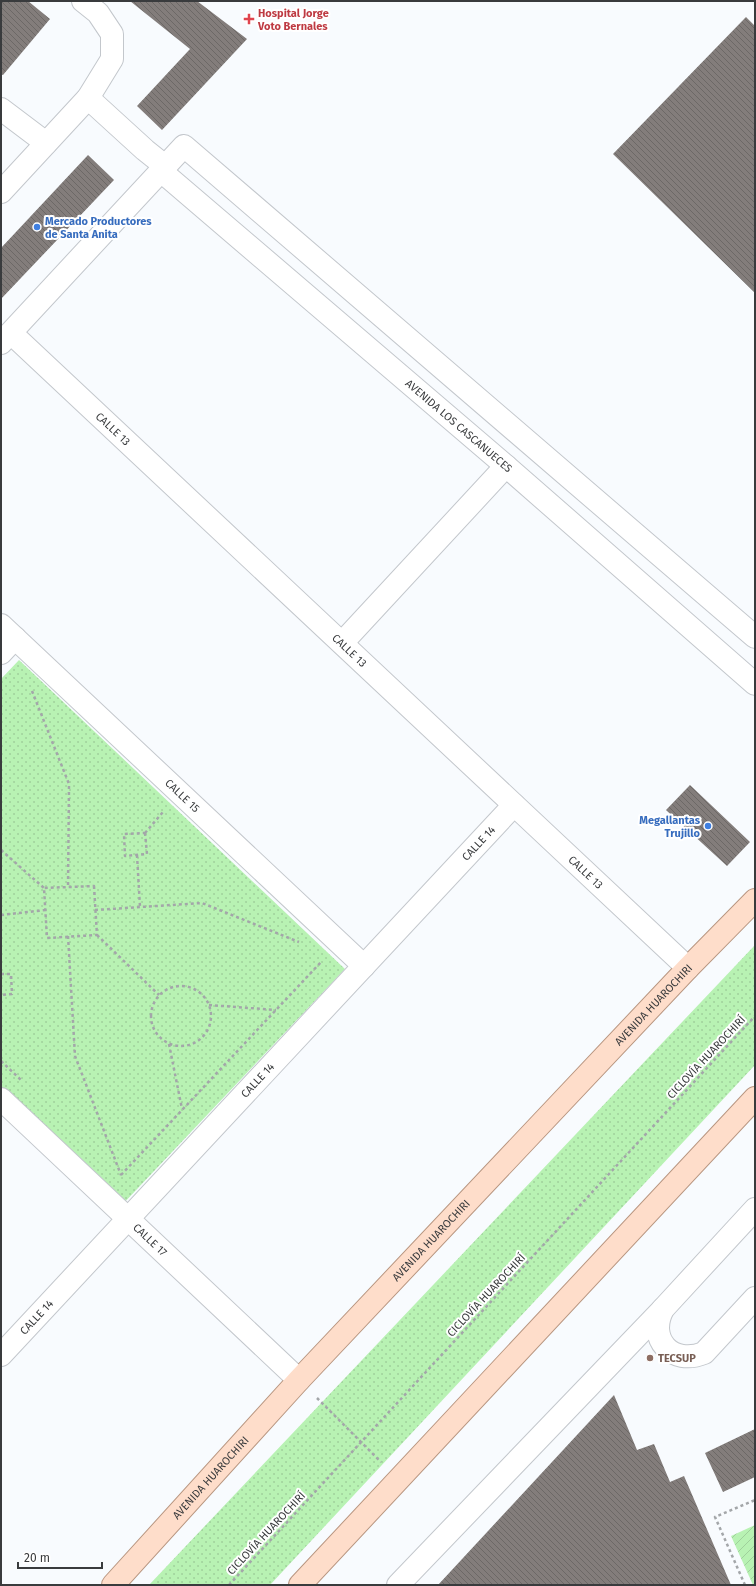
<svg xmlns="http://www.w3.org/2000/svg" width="756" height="1586" font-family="'Fira Sans',sans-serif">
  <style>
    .park { fill: url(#park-dots) }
    .garden { fill: url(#garden-furrows) }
    .building { fill: url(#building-back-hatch) }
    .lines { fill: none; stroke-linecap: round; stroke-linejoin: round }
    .minor-casing { stroke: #c3c7cc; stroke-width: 24 }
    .major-casing { stroke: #b89681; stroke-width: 24 }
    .path { stroke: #a3a6a9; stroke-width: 2.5; stroke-dasharray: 3 3; stroke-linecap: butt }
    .minor { stroke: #fff; stroke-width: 22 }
    .major { stroke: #feddca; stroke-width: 22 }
    .health-dot { fill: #e0444e; stroke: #fff; stroke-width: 1.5 }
    .shop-dot { fill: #3f7fe0; stroke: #fff; stroke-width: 1.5 }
    .education-dot { fill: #8d6e63; stroke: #fff; stroke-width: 1.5 }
    .labels { text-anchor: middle; stroke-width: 4; stroke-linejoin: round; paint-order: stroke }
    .health-label { font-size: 11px; font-weight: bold; fill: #be3a42; stroke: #fff; text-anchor: start }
    .shop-label { font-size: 11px; font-weight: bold; fill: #366cbe; stroke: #fff; text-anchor: start }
    .street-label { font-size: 11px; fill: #393b3d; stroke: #fff }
    .education-label { font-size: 11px; font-weight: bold; fill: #785e54; stroke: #fff; text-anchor: start }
  </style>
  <defs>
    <pattern id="park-dots" width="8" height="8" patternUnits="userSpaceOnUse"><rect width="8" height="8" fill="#b8f2b3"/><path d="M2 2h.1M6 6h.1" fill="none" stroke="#9fd09b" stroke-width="1.8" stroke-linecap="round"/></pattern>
    <pattern id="garden-furrows" width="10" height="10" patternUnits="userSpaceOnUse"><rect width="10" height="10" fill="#b8f2b3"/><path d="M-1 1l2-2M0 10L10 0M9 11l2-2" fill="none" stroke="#9fd09b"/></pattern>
    <pattern id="building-back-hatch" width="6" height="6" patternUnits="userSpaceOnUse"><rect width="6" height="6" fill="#837d7b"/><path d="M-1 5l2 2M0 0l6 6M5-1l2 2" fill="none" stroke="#6c6866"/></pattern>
  </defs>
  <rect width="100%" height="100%" fill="#f8fbfe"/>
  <path class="park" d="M19,660L345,969L121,1206L1,1089V679Z
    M755,945V1065L270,1585H149Z"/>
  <path class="garden" d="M755,1525V1585H753L731,1536Z"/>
  <path class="building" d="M1,1H28L50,19L3,75L1,74Z
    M130,1H197L247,39L162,130L137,106L190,49Z
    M746,17L755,26V293L613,154Z
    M88,155L114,180L1,299V248Z
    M690,785L750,842L727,866L666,810Z
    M614,1395L637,1450L654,1444L670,1482L684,1476L731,1585H438Z
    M755,1429V1477L723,1492L705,1453Z"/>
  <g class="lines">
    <g class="minor-casing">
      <g id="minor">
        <path d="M88,98L145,150L165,166"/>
        <path d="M1,109L46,143"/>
        <path id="s1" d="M161,171L506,466L755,684"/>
        <path d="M1,192L88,98L112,59V34L98,13L83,1"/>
        <path id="s2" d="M11,333L688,968"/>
        <path d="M1,343L184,146L755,637"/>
        <path id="s3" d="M1,625L364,966"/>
        <path d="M342,643L506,466"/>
        <path d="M1,653L15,638"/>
        <path id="s4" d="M1,1099L299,1380"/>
        <path d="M755,1209L663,1309C647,1339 672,1366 704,1353L755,1298"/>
        <path id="s5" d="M1,1355L514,805"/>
        <path d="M398,1585L663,1309"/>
      </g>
    </g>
    <g class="major-casing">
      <g id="major">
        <path id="s6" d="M113,1585L299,1380L688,968L755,900"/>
        <path d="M300,1585L755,1098"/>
      </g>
    </g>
    <path class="path" d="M32,691L69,784L68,887
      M145,833L147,854L125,856L124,834Z
      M145,833L163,812
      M1,850L44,888
      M137,855L140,907
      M94,886L97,935L47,938L44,888Z
      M95,910L202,903L299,942
      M1,915L46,910
      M97,935L159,995
      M68,936L75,1056L121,1175
      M1,974H11L12,994L1,995
      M151 1016a30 30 0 1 1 60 0a30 30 0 1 1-60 0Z
      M209,1005L276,1010
      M169,1044L182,1109
      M1,1061L21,1080
      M121,1175L322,961
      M317,1398L381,1462
      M229,1585L755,1016
      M745,1585L715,1517L755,1500"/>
    <use href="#minor" class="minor"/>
    <use href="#major" class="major"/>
  </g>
  <path class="health-dot" d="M247 13h4v4h4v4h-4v4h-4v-4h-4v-4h4z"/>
  <g class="shop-dot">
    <circle cx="37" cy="227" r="4"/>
    <circle cx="708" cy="826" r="4"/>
  </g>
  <circle class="education-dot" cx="650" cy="1358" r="4"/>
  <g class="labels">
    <g class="health-label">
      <text x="258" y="17">Hospital Jorge<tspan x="258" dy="13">Voto Bernales</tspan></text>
    </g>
    <g class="shop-label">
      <text x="45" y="225">Mercado Productores<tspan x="45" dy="13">de Santa Anita</tspan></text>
      <text x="700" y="824" text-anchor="end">Megallantas<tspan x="700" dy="13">Trujillo</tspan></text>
    </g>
    <g class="street-label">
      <text dy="4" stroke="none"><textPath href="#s1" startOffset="392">AVENIDA LOS CASCANUECES</textPath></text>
      <text dy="4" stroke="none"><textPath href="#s2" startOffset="140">CALLE 13</textPath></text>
      <text dy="4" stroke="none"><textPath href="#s2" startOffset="464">CALLE 13</textPath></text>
      <text dy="4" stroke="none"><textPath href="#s3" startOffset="249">CALLE 15</textPath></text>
      <text dy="4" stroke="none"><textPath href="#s5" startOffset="700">CALLE 14</textPath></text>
      <text dy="4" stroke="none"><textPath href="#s2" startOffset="788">CALLE 13</textPath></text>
      <text dy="4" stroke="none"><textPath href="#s6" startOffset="793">AVENIDA HUAROCHIRI</textPath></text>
      <text transform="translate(706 1057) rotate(-47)" y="4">CICLOVÍA HUAROCHIRÍ</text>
      <text dy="4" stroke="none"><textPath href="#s5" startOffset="376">CALLE 14</textPath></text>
      <text dy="4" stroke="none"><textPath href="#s4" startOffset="205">CALLE 17</textPath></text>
      <text dy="4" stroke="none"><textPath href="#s6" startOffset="469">AVENIDA HUAROCHIRI</textPath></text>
      <text transform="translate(486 1295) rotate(-47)" y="4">CICLOVÍA HUAROCHIRÍ</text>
      <text dy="4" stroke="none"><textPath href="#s5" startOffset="52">CALLE 14</textPath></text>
      <text dy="4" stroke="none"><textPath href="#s6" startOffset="145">AVENIDA HUAROCHIRI</textPath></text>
      <text transform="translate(266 1533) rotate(-47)" y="4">CICLOVÍA HUAROCHIRÍ</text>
    </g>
    <g class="education-label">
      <text x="658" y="1362">TECSUP</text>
    </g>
  </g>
  <rect width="756" height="1586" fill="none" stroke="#393b3d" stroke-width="4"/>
  <path d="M18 1562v6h84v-6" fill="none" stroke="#393b3d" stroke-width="2"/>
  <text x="24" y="1562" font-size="12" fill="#393b3d" stroke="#ffffff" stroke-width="3" paint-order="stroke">20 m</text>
</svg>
